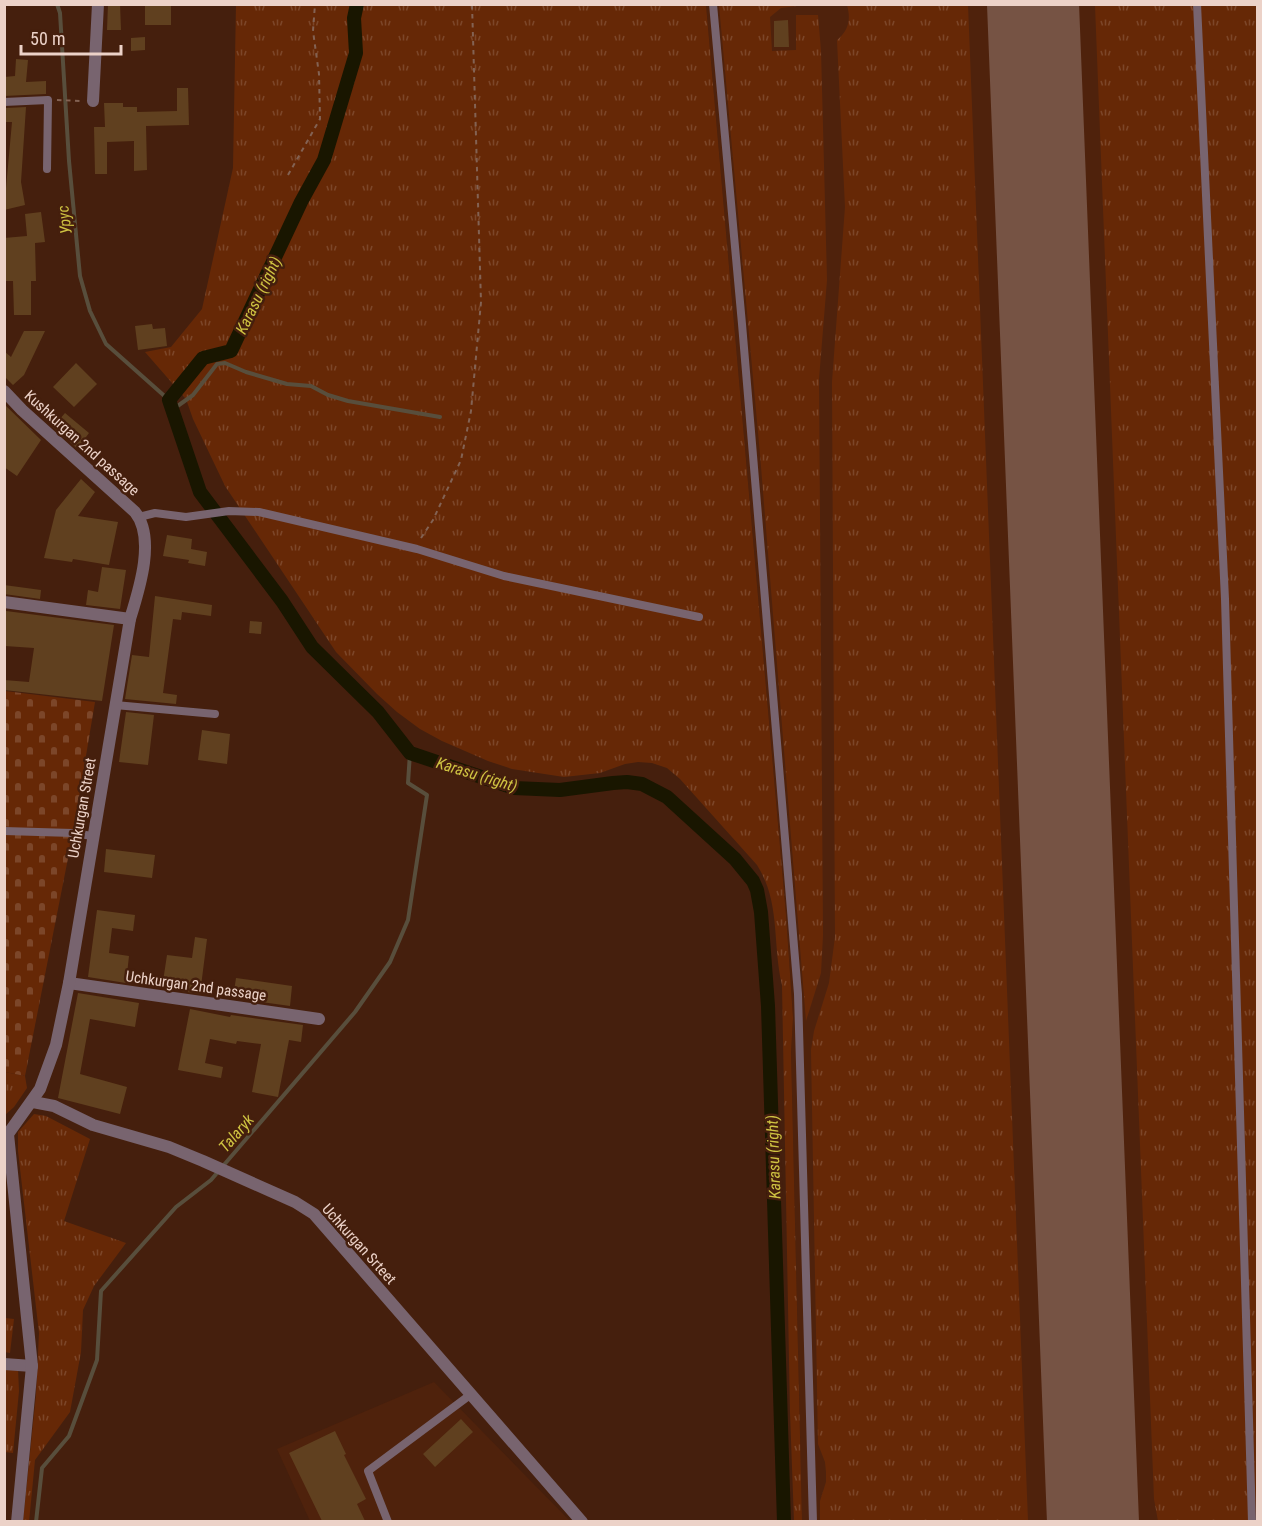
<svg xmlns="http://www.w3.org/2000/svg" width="1262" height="1526" font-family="'Roboto Condensed',sans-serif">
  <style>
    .built { fill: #4f220c }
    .grass { fill: url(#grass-tufts) }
    .cemetery { fill: url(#cemetery-stones) }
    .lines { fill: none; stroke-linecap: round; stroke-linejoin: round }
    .stream { stroke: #584e3c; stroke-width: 4 }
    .canal { stroke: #191600; stroke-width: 14 }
    .taxiway { stroke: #765344; stroke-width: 36 }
    .runway { stroke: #765344; stroke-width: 92 }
    .building { fill: #60401f }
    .path { stroke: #836253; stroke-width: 2; stroke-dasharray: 4.5 4.5; stroke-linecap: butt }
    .service { stroke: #78646f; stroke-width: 8 }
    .minor { stroke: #78646f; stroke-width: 12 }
    .tertiary { stroke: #78646f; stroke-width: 12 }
    .labels { text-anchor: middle; stroke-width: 5; stroke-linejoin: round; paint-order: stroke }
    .street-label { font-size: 15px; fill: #ecd2c8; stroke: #451f0d }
    .water-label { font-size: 16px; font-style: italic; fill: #cfc342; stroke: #451f0d }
  </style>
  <defs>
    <pattern id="grass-tufts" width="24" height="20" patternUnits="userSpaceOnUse" patternTransform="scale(1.5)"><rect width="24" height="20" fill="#662806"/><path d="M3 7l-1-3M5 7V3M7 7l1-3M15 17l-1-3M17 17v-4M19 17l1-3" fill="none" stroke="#7c4629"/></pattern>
    <pattern id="cemetery-stones" width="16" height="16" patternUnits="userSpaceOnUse" patternTransform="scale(1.5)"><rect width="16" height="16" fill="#662806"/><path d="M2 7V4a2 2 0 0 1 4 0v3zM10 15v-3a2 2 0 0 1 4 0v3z" fill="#7c4629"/></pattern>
  </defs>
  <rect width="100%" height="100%" fill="#451f0d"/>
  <path class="built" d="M706,5H1257V1521H802L791,1052L793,1018L786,915Z
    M434,1382L570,1521H310L277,1449Z"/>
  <path class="grass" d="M236,5H706L786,915L793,1018L791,1052L802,1521H794L790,1412L782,985C772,943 781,903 757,865L680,779L667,768L652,763L638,762L625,764L600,773L564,777L512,769L488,761L442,741L420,729L397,712L377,694L336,652L225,486L193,419L186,399L145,352L171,347L202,309L233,168Z
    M719,5H805L781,8L770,17L772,51L796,50V15H818L821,51L827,280L819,379L823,935L821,973L806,1021L760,454Z
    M847,5H968L1028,1521H820V1501L826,1482V1472L825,1462L818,1444L811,1050L814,1031L829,983L835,937L832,382L845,207L837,40C849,30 851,19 847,5Z
    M1095,5H1257V1521H1158L1154,1499Z
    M5,1072L25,1076L27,1088L14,1107L5,1115Z
    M34,1114L46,1116L90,1139L64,1221L126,1243L94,1286L83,1310L81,1352L70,1412L35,1460L29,1522L23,1521L36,1395L39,1333L18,1151V1132Z
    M5,1318L14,1319L10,1353L5,1352Z
    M4,1368L18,1369L19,1391L13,1453L5,1452Z"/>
  <path class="cemetery" d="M5,691L95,702L73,833L25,1076L5,1072Z"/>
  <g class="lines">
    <path class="stream" d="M57,4L60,13L69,161L80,276L90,311L106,344L169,400
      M172,410L193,395L217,364L225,363L246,372L287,384L311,386L328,395L348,401L440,417
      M36,1522L42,1468L69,1436L97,1360L101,1291L176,1207L211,1180L355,1012L390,962L408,920L427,795L408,783L410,753"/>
    <path class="canal" d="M357,4L354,18L356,53L324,160L301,202L231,351L203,358L169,400L200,492L282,601L312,647L378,712L410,753L514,788L560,790L613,783L627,782L642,784L667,797L735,859L753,881L757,890L761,912L768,1006L784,1522"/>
    <path class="taxiway" d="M1093,1520V1522"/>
    <path class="runway" d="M1033,4L1093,1522"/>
  </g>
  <path class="building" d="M108,4H120L121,30H107Z
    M145,4H171V25H145Z
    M788,20L789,47H774V21Z
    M145,37V50L131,51V38Z
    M16,59L28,60L26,82L46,81V94L4,96V77L15,76Z
    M177,88H188L189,125L146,126L147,170L134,171V141L107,142V174H95L94,127H105L104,103H123V107H137V112L177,111Z
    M26,107L21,182L25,205L4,210L12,122H5L6,108Z
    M41,212L45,242L35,243L36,281H31V315H14L13,281H6L4,238L27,236L25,214Z
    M152,324L153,329L165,328L167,346L138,350L135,326Z
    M24,331H45L24,375L13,385L4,376V351L11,357Z
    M76,363L97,384L74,407L53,387Z
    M4,404L41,440L17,476L4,467Z
    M65,413L89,433L83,441L88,445L81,452L53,427Z
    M81,479L95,492L78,516L118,522L109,565L73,559L72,562L44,558L56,510Z
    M167,535L192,539L191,549L207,552L205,566L188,563L189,560L163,556Z
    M102,567L126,570L120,609L86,605L88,590L98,592Z
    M4,585L41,590L40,599L4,594Z
    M155,596L212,605L211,616L182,612L181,620L173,619L163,693L177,695L176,704L125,699L132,655L149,657Z
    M6,611L114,625L102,701L4,690V680L29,682L34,648L5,646Z
    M250,621L262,622L261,634L249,633Z
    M126,712L154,715L148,765L119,762Z
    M202,730L230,734L227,764L198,760Z
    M106,849L155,855L152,878L104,872Z
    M97,910L135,915L133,931L112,928L109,953L129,956L126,983L88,977Z
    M195,937L207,939L200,994L162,988L167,955L192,958Z
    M236,978L292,986L290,1006L233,998Z
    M78,993L139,1003L135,1027L90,1019L80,1074L127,1087L120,1114L58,1098Z
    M190,1009L230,1017L231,1015L303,1025L301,1042L289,1040L278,1097L252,1092L261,1044L237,1041L236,1044L210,1039L205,1063L223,1067L221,1078L178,1070Z
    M461,1419L473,1432L435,1467L423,1454Z
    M335,1431L346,1454L344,1455L366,1499L357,1504L365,1521H322L289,1453Z"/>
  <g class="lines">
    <path class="path" d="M57,100L81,101
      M288,175L320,119L319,74L313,31L315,4
      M421,538L433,520L461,460L471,411L481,302L472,4"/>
    <path class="service" d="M713,4L742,324L798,994L813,1522
      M1197,4L1225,599L1252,1522
      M4,102L48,100L47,169
      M139,517L155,513L186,517L229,511L259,512L417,549L504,576L699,617
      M115,705L215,714
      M4,831L73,833L92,836
      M388,1522L368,1471L470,1395"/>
    <path class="minor" d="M93,101L98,4
      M4,602L130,619
      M69,983L319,1019
      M33,1102L54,1106L93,1125L169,1147L203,1161L295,1202L314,1214L582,1522
      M4,1364L32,1366"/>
    <path class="tertiary" d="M4,391L22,410L135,512C156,538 139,590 130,619L69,983L56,1045L40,1089L8,1134L32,1366L17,1522"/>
  </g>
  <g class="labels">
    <g class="street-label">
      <text transform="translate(82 443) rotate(42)" y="5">Kushkurgan 2nd passage</text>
      <text transform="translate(82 808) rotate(-80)" y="5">Uchkurgan Street</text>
      <text transform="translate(196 986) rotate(8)" y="5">Uchkurgan 2nd passage</text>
      <text transform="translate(359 1244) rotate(48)" y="5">Uchkurgan Srteet</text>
    </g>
    <g class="water-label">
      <text transform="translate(64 220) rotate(-97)" y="6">Урус</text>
      <text transform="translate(258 295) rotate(-64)" y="6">Karasu (right)</text>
      <text transform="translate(477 774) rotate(17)" y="6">Karasu (right)</text>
      <text transform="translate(236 1133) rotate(-49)" y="6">Talaryk</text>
      <text transform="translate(773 1157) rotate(-92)" y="6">Karasu (right)</text>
    </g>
  </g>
  <rect width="1262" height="1526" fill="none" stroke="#ecd2c8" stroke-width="12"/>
  <path d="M21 45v9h100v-9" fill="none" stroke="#ecd2c8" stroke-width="3"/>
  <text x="30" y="45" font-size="18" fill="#ecd2c8" stroke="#451f0d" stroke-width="4.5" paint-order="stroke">50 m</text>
</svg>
